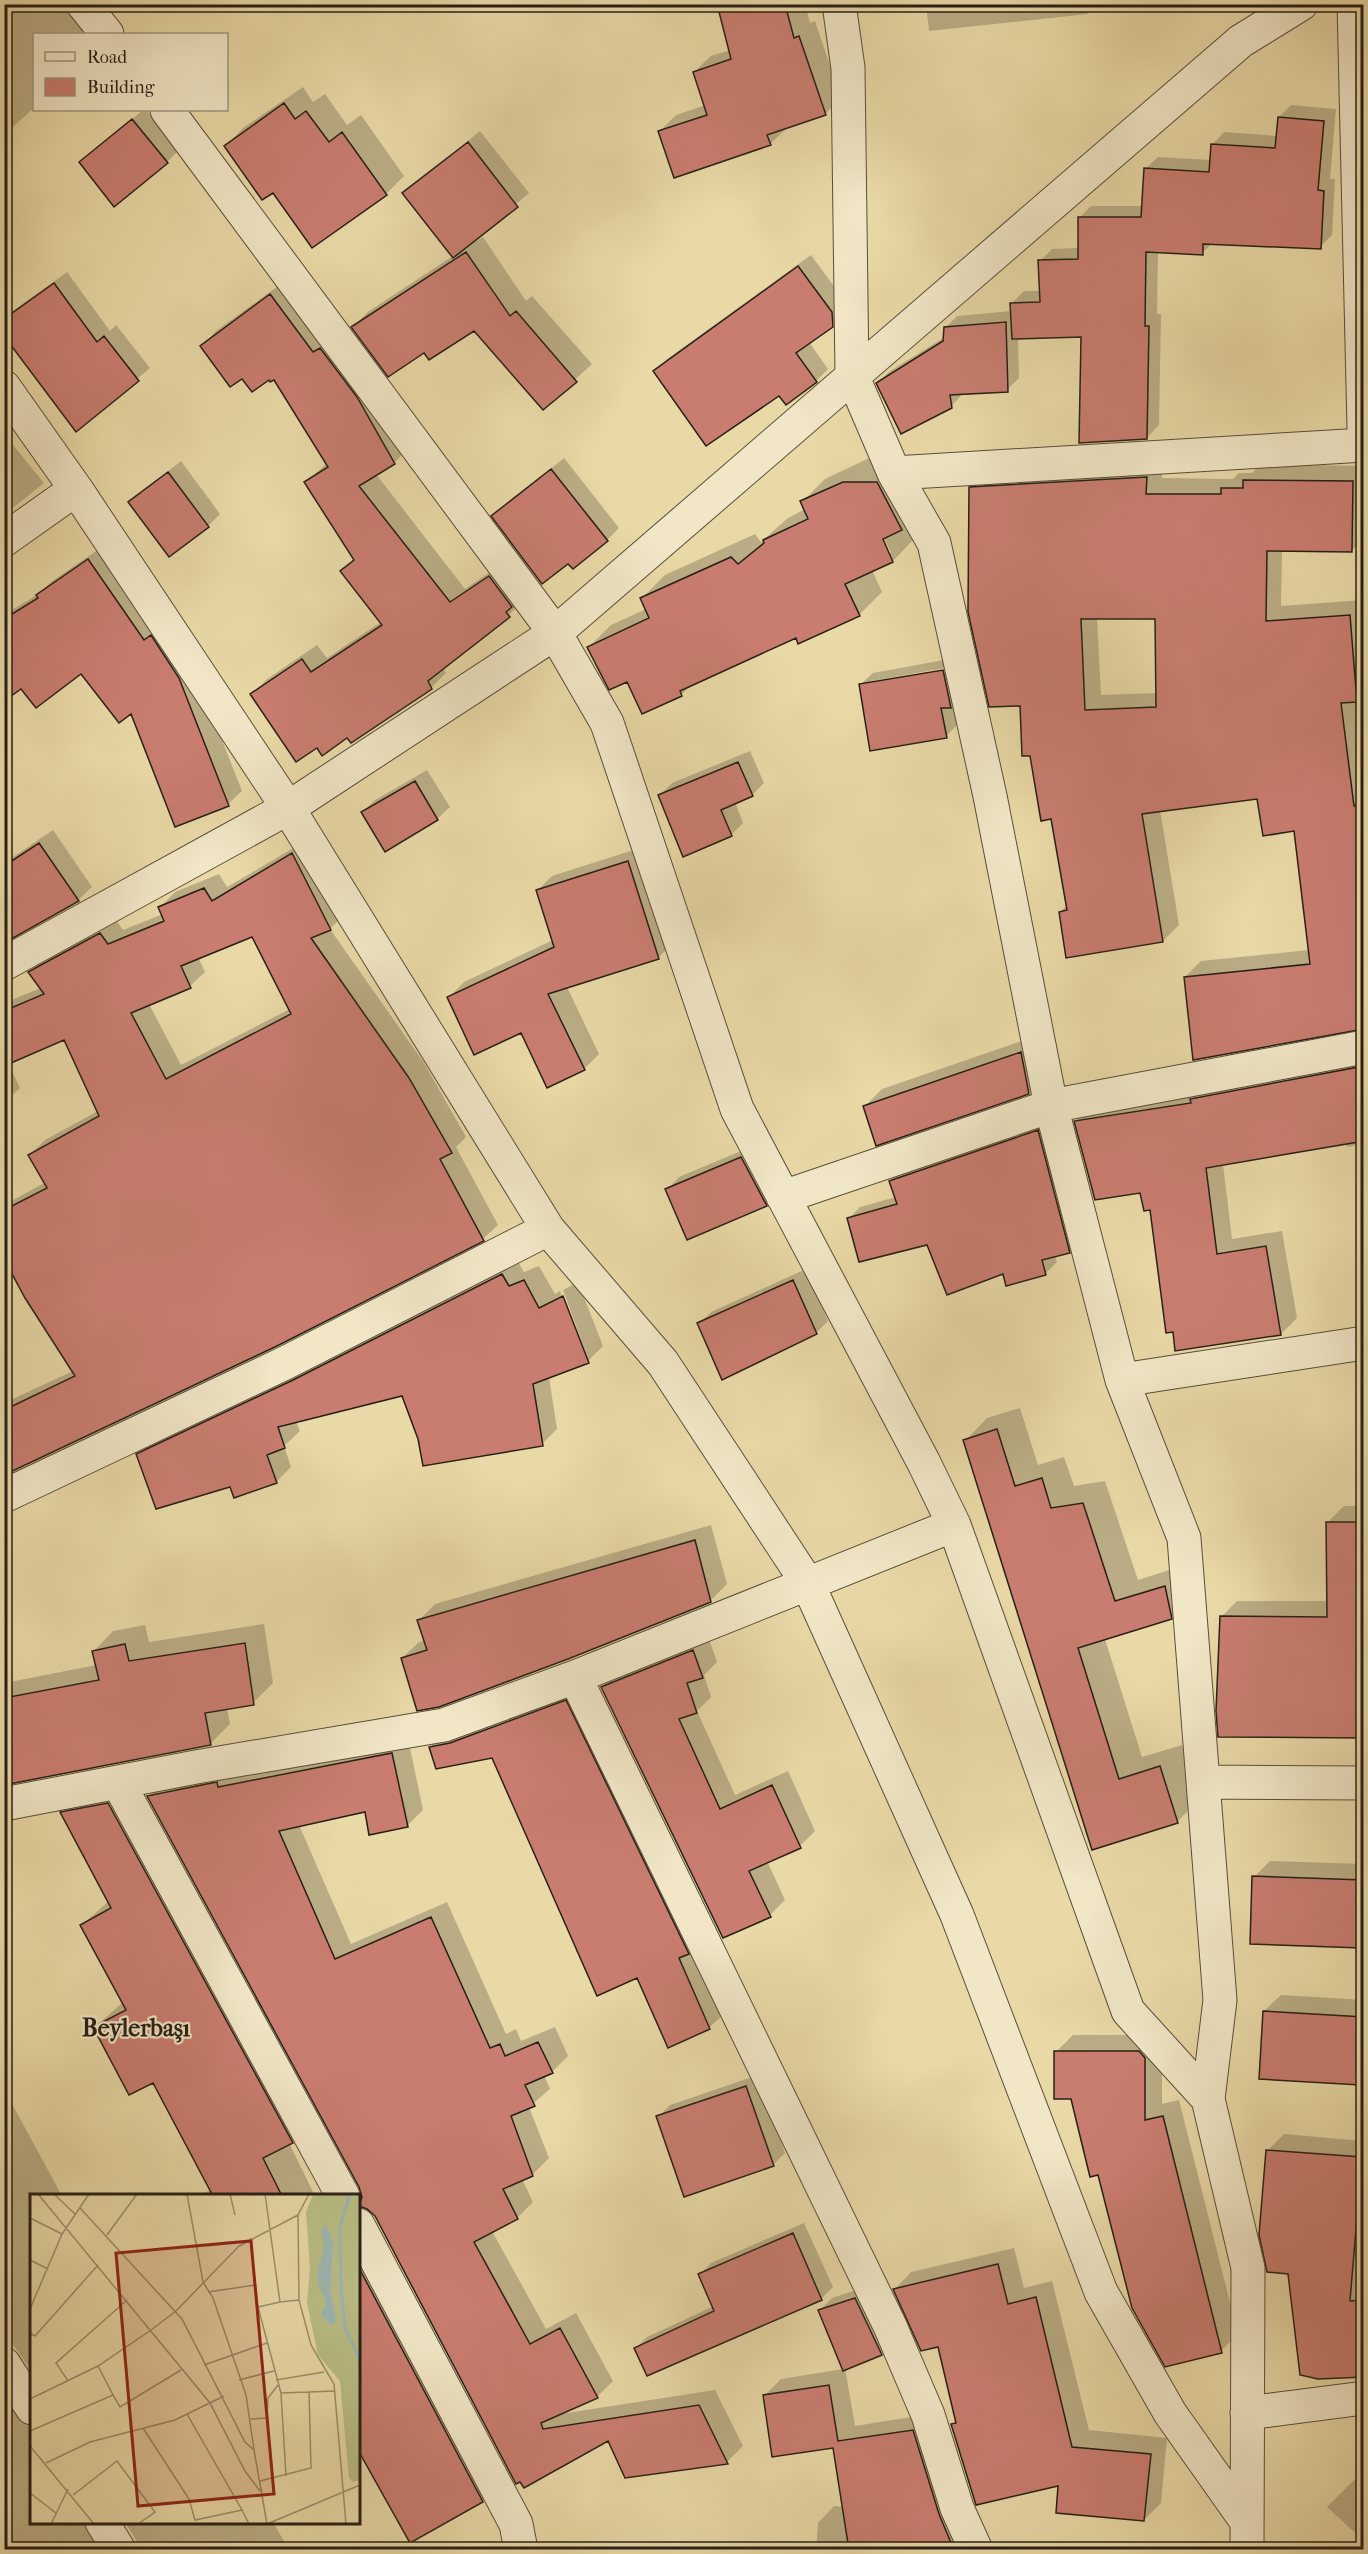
<svg xmlns="http://www.w3.org/2000/svg" width="1368" height="2554" font-family="'IM FELL French Canon',serif">
  <style>
    .shadow { fill: #0003; fill-rule: evenodd }
    .building { fill: #c97d70; stroke: #271f15; stroke-width: 1.5; fill-rule: evenodd }
    .lines { fill: none; stroke-linecap: round; stroke-linejoin: round }
    .minor-casing { stroke: #584e3a; stroke-width: 35 }
    .minor { stroke: #f1e6c6; stroke-width: 33 }
    .labels { text-anchor: middle; stroke-width: 4.5; stroke-linejoin: round; paint-order: stroke }
    .district-label { font-size: 24px; font-weight: bold; fill: #271f15; stroke: #f1e6c6 }
    .inset-river { fill: none; stroke: #9cb7b2; stroke-width: 3 }
    .inset-road { fill: none; stroke: #9b8f6d; stroke-width: 1.5 }
    .view { fill: #8f2418; fill-opacity: 0.15; stroke: #8f2418; stroke-width: 3 }
    .inset-edge { fill: none; stroke: #271f15; stroke-width: 3 }
  </style>
  <rect width="100%" height="100%" fill="#e9d9a7"/>
  <filter id="stains"><feTurbulence type="fractalNoise" baseFrequency=".00333" numOctaves="4"/><feColorMatrix values="0 0 0 0 .2 0 0 0 0 .09 0 0 0 0 .02 0 0 0 .5 -.17"/></filter>
  <radialGradient id="worn" r=".72"><stop offset=".6" stop-color="#630" stop-opacity="0"/><stop offset="1" stop-color="#630" stop-opacity=".3"/></radialGradient>
  <path class="shadow" d="M4,4H75L101,34H34V108L4,135Z
    M718,4H805L810,23L815,21L841,98L825,114L787,128L770,144L660,131L676,115L706,105L694,72L711,56L730,50Z
    M926,4H1097L1088,14L929,31Z
    M303,87L313,102L325,94L347,125L361,115L404,176L386,194L273,190L226,146L243,128Z
    M1291,105L1336,109L1330,179H1335L1332,235L1320,247L1213,243L1202,253L1158,251L1157,314H1161L1159,425L1147,438L1083,335L1018,337L1019,378L1007,390L963,393L951,407L877,383L890,371L945,337V328L957,316L1012,311V303L1024,291H1041L1040,261L1052,249L1079,248V218L1091,206H1144L1145,169L1158,157L1211,160L1212,145L1224,132L1277,136L1279,117Z
    M143,110H146L179,150L167,162H81Z
    M480,131L529,193L473,240L474,242L483,237L526,301L532,296L592,364L544,408L475,329L424,351L353,327L369,311L453,256L404,193Z
    M811,255L844,300V313L809,342L828,369L816,381L779,393L655,371L667,359Z
    M67,272L110,331L116,325L150,368L76,430L4,334V319L10,313Z
    M285,281L409,448L394,463L376,474L465,589L505,562L524,602L443,668L446,673L431,688L348,736L318,746L252,694L267,679L317,645L327,658L381,622L342,571L355,559L306,482L327,463L274,378L242,377L202,346L216,331Z
    M4,434L44,483L4,515Z
    M564,458L619,528L607,540L569,562L493,516Z
    M867,459H900L915,538L893,561L872,570L882,592L859,615L796,637L692,684L681,695L628,680L588,648L611,625L646,609L642,598L665,575L755,534L761,542L788,518L805,509L802,502L825,479ZM881,531L891,553H888L878,533Z
    M181,461L220,514L208,526L129,502Z
    M1162,461V478L1233,479L1239,473H1252L1260,464L1364,466V539L1352,550H1282L1281,606L1364,600V693L1358,699L1364,745V1027L1185,977L1201,961L1310,950L1295,829L1259,797L1160,810L1179,925L1163,941L1060,912L1067,905L1052,818L1022,704L971,488L987,472ZM1097,618H1157V693L1101,695Z
    M102,547L192,664L242,791L228,804L176,825L131,712L81,672L22,687L4,699V615L40,593L52,581Z
    M955,658L958,724L946,736L860,685L873,673ZM950,667L951,670L872,684V681Z
    M750,751L764,783L752,795L735,802L743,823L731,835L660,795L672,783Z
    M427,770L450,807L437,819L363,812L375,800Z
    M53,830L92,887L78,900L6,940L4,863Z
    M307,840L345,914L330,929L424,1063L466,1137L456,1147L498,1225L483,1239L4,1475V1403L73,1371L4,1244V1205L46,1182L30,1155L45,1140L98,1111L65,1038L8,1063L20,1088L4,1103V1003L41,988L30,972L45,958L115,919L123,930L163,914L160,907L175,892L219,874L227,887ZM253,935L290,1009L181,1065L149,1004L190,986L205,972L198,957Z
    M643,847L673,943L658,958L567,987L599,1054L584,1069L522,1031L449,997L464,982L553,940L537,891L552,876Z
    M1039,1035L1047,1074L1029,1092L864,1107L882,1089Z
    M1364,1054V1144L1347,1147L1346,1142L1223,1164L1232,1239L1282,1231L1297,1318L1281,1334L1152,1208L1142,1191L1076,1121L1092,1105Z
    M1049,1120L1080,1240L1069,1251L1055,1255L1057,1262L1045,1274L1004,1272L928,1243L849,1218L860,1207L896,1197L890,1181L902,1170Z
    M753,1146L778,1192L766,1204L667,1190L679,1177Z
    M517,1260L524,1272L539,1266L555,1294L560,1291L584,1356H587L563,1290L578,1282L603,1346L588,1361L549,1377L557,1429L542,1444L420,1439L403,1394L296,1421L300,1431L284,1446L291,1467L276,1482L230,1485L138,1455L153,1439Z
    M806,1269L828,1321L816,1333L699,1324L711,1312Z
    M1020,1408L1038,1465L1064,1457L1074,1486L1105,1481L1138,1580L1188,1564L1193,1595L1171,1618L1105,1639L1142,1757L1182,1745L1199,1799L1177,1822L1093,1848L965,1441L987,1418Z
    M1344,1506H1364V1736L1221,1617L1237,1601H1328V1522Z
    M711,1525L727,1584L710,1601L402,1658L419,1642L425,1640L419,1620L435,1604Z
    M264,1624L273,1683L253,1703L227,1708L230,1724L210,1744L4,1785V1683L97,1665L94,1651L113,1631L145,1625L149,1642Z
    M708,1636L717,1662L704,1675L711,1697L697,1711L735,1795L788,1771L815,1831L800,1846L767,1861L785,1900L770,1915L602,1687L618,1672Z
    M587,1680L731,2007L709,2028L493,1756L430,1747L452,1725Z
    M408,1738L423,1810L407,1826L366,1810L299,1825L351,1944L447,1902L506,2034L516,2029L521,2041L555,2027L568,2056L552,2072L544,2075L550,2089L529,2107L549,2158L533,2174L522,2179L533,2202L517,2218L492,2231L546,2329L576,2313L613,2381L597,2397L560,2414L715,2390L743,2446L727,2462L608,2439L524,2486L376,2215L368,2208L362,2206L504,2479L482,2501L358,2447V2196L354,2188L362,2192L149,1796L164,1780Z
    M130,1782L314,2120L289,2143L315,2196H199L212,2189L154,2081L95,2027L123,2002L82,1925L109,1901L62,1813L84,1791Z
    M1270,1861L1364,1864V1946L1251,1942L1254,1877Z
    M4,1866L11,1932L4,1939Z
    M1281,1995L1364,2000V2084L1261,2078L1264,2011Z
    M1073,2035H1156L1162,2041V2104L1179,2100L1238,2334L1221,2351L1072,2097L1056,2052Z
    M758,2075L785,2153L773,2165L658,2117L670,2105Z
    M4,2089L62,2196H32V2372L14,2346L4,2344Z
    M1284,2134L1364,2141V2376L1289,2272L1268,2150Z
    M804,2223L833,2287L821,2299L636,2348L647,2337L714,2306L700,2275L711,2263Z
    M1014,2248L1024,2288L1052,2281L1089,2430L1167,2438L1161,2503L1144,2520L1060,2484L952,2425L957,2420L939,2345L895,2289L911,2272Z
    M868,2286L893,2342L881,2354L845,2368L855,2426L930,2414L969,2550H816L818,2523L834,2506L844,2507L834,2447L764,2396L781,2379L843,2369L820,2310L832,2298Z
    M4,2354L32,2394V2522H109L129,2550H4Z
    M1364,2470V2541L1327,2507Z
    M125,2522H273L289,2550H139L136,2540Z
    M789,2542L793,2550H760Z"/>
  <path class="building" d="M717,4H785L794,38L799,36L826,115L767,135L771,145L674,178L658,131L707,115L693,72L731,59Z
    M284,103L295,119L306,111L329,142L342,132L387,195L312,248L273,193L262,200L224,146Z
    M1278,117L1324,121L1318,190L1324,191L1321,249L1203,244V255L1146,252L1145,326H1149L1147,439L1079,443L1081,337L1012,339L1010,303L1040,302L1038,260L1078,259V217H1141L1144,168L1209,172L1211,144L1275,148Z
    M132,119L168,163L114,207L79,162Z
    M468,142L518,207L453,258L402,193Z
    M466,252L510,316L516,311L577,382L543,410L474,331L429,360L424,353L388,377L351,327Z
    M798,266L832,312L833,327L796,353L817,382L786,405L779,396L706,446L653,371Z
    M54,283L97,342L104,336L139,381L76,432L4,336V319Z
    M270,294L313,352L320,348L357,397L395,464L359,486L450,602L489,576L512,607L506,612L510,617L428,681L432,689L351,743L347,738L322,756L317,748L296,762L250,694L302,659L311,672L382,625L340,571L354,560L304,482L328,467L274,380L270,382L269,380L252,392L242,379L230,387L200,346Z
    M1006,322L1008,392L950,395L952,408L901,434L876,383L943,341L944,327Z
    M551,469L608,541L573,569L568,564L542,584L491,516Z
    M168,472L209,527L169,557L128,502Z
    M1147,477L1146,494H1221V488H1243V480L1353,481L1352,552L1267,551L1266,621L1350,615L1357,702L1341,703L1354,806L1364,805V1029L1193,1060L1184,977L1310,964L1294,831L1263,836L1257,799L1142,814L1163,942L1066,958L1059,912L1067,910L1051,819L1041,821L1030,756H1022L1020,706L989,707L968,612L969,487ZM1081,619H1155L1156,707L1085,710Z
    M843,482H877L902,530L883,539L893,562L845,584L860,616L798,644L796,638L680,691L682,696L642,714L627,682L609,690L587,647L649,618L640,598L731,557L738,564L764,543L763,540L808,519L800,501Z
    M88,559L144,640L151,635L179,678L229,806L175,827L131,714L119,723L81,674L36,708L21,689L4,701V619L38,598L36,595Z
    M943,670L951,708H941L947,738L870,751L859,684Z
    M738,762L753,796L721,810L732,836L683,857L658,795Z
    M415,781L438,820L385,852L361,812Z
    M39,843L79,901L6,942L4,866Z
    M292,853L331,930L311,938L409,1078L452,1153L440,1159L484,1241L277,1346L4,1475V1410L75,1376L25,1298L4,1259V1210L47,1188L28,1155L99,1116L64,1040L4,1066V1011L44,994L28,972L100,933L108,944L164,921L158,907L204,888L212,901ZM252,937L291,1014L166,1079L131,1013L191,988L181,966Z
    M628,861L659,959L548,994L585,1070L547,1088L521,1033L474,1055L447,997L554,947L536,890Z
    M1021,1052L1029,1094L876,1146L863,1106Z
    M1364,1066V1141L1206,1168L1217,1254L1266,1246L1281,1335L1175,1351L1173,1332L1166,1333L1150,1210L1144,1211L1140,1193L1095,1200L1074,1121L1191,1103L1190,1099Z
    M1038,1130L1070,1253L1042,1260L1046,1275L1006,1286L1003,1274L947,1295L927,1245L859,1262L847,1218L897,1204L889,1181Z
    M741,1157L767,1206L687,1240L665,1189Z
    M502,1274L509,1286L524,1280L539,1308L563,1296L589,1363L533,1384L543,1446L423,1466L418,1439L402,1396L278,1427L285,1448L267,1455L277,1483L234,1498L230,1487L156,1509L136,1454L293,1380Z
    M793,1280L817,1334L722,1380L697,1323Z
    M997,1429L1015,1486L1042,1478L1051,1508L1083,1503L1115,1601L1165,1586L1172,1619L1078,1648L1119,1779L1160,1766L1178,1823L1092,1850L963,1440Z
    M1326,1522H1364V1738L1218,1737L1216,1711L1220,1616L1327,1617Z
    M695,1540L711,1602L568,1659L439,1707L417,1711L401,1658L427,1650L417,1620Z
    M245,1643L254,1705L205,1713L211,1745L4,1785V1698L99,1680L92,1651L125,1644L129,1661Z
    M693,1650L703,1678L687,1683L697,1713L679,1719L720,1809L772,1785L801,1848L749,1871L771,1917L723,1938L601,1687Z
    M566,1700L689,1954L679,1958L710,2029L668,2048L637,1978L597,1996L492,1758L436,1769L429,1747L450,1743Z
    M392,1753L408,1827L369,1835L365,1812L279,1831L335,1959L431,1917L490,2048L500,2044L505,2056L538,2042L553,2073L525,2085L535,2106L511,2116L533,2176L503,2189L518,2219L474,2242L530,2344L560,2328L598,2398L541,2423L543,2429L699,2405L728,2464L625,2478L608,2441L524,2488L520,2482L516,2484L375,2216L367,2209L359,2206L362,2197L359,2187L147,1796L217,1782L218,1787Z
    M108,1803L293,2143L263,2158L282,2196H213L153,2083L129,2095L93,2027L126,2010L80,1925L111,1908L60,1812Z
    M1252,1876L1364,1880L1361,1948L1250,1944Z
    M1263,2011L1364,2017L1360,2085L1259,2079Z
    M1054,2051H1139L1145,2058V2120L1163,2116L1222,2353L1165,2367L1132,2308L1098,2175L1090,2177L1071,2099H1054Z
    M746,2086L774,2166L684,2197L656,2116Z
    M1266,2150L1362,2157L1350,2301L1364,2300V2377L1318,2379L1300,2375L1288,2274L1267,2272L1259,2235Z
    M793,2233L822,2300L647,2376L634,2348L714,2311L698,2274Z
    M998,2264L1008,2304L1036,2297L1072,2447L1151,2454L1144,2521L1056,2513L1058,2486L976,2505L951,2424L956,2423L938,2347L921,2351L893,2289Z
    M358,2266L483,2502L410,2543L358,2450Z
    M855,2298L882,2355L843,2371L818,2310Z
    M829,2385L838,2441L913,2430L939,2514L954,2550H849L833,2448L772,2457L763,2395Z"/>
  <g class="lines">
    <g class="minor-casing">
      <path id="minor" d="M83,4L107,34
        M839,4L848,68L852,375L894,473L934,543L990,796L1051,1106L1122,1380L1184,1538L1220,2000L1208,2099
        M1354,4L1364,428
        M167,110L555,633L607,723L737,1109L924,1463L954,1525L1128,2011L1208,2099L1248,2268L1247,2550
        M4,387L76,489L288,808L548,1229L663,1363L808,1584L957,1915L1101,2292L1170,2413L1247,2522
        M894,473L1364,445
        M4,540L76,489
        M4,964L288,808L555,633L1241,41L1301,4
        M783,1197L1051,1106L1364,1047
        M1122,1380L1364,1343
        M4,1496L285,1363L548,1229
        M575,1677L890,2326L928,2415L957,2508L976,2550
        M118,1782L343,2196
        M1203,1782L1364,1783
        M4,1804L196,1767L444,1725L575,1677L954,1525
        M358,2225L516,2524L521,2550
        M4,2364L32,2408
        M1247,2413L1364,2398
        M102,2522L119,2550"/>
    </g>
    <use href="#minor" class="minor"/>
  </g>
  <g class="labels">
    <g class="district-label">
      <text x="136" y="2036">Beylerbaşı</text>
    </g>
  </g>
  <g transform="translate(30 2194)">
    <rect width="330" height="330" fill="#e9d9a7"/>
    <path d="M283,0H330V286L323,288L319,284L310,187L288,161L277,109L280,74L276,18Z" fill="#b9be85"/>
    <path d="M296,30L303,48L300,96L306,127L301,131L291,121L296,108L288,90V73L294,56L291,36Z" fill="#9cb7b2"/>
    <path class="inset-river" d="M320,0L310,33L311,94L315,134L330,166"/>
    <path class="inset-road" d="M8,0L180,209L215,277L230,297M24,0L46,21M157,0L173,88L183,104L216,201L224,256M200,0L205,21M235,0L250,108L269,106M279,0L268,21L269,106L281,151L304,190L316,330M50,14L152,125L215,248L224,256L237,330M0,24L32,40M77,41L107,0M220,44L228,113M0,66L18,75M178,98L225,91M250,108L228,113L251,199L256,282M0,115L32,40L59,0M0,139L5,142L68,71M174,171L237,149M68,172L83,201M209,186L244,177M246,186L294,178M38,187L26,169L97,106M251,199L279,198M0,205L68,172L121,136L146,117L209,52L268,21M157,220L212,316M221,225L237,224L238,204L248,191M113,234L159,305L165,326L212,316L219,330M0,237L83,201L90,213L151,176M0,252L64,330M16,269L60,248L145,226L194,202M230,287L281,274L279,198L304,197M0,299L26,319M43,301L87,267L125,318L108,330M21,330L38,295M237,330L330,291"/>
    <path class="view" d="M221,47L244,300L108,312L86,59Z"/>
    <rect width="330" height="330" class="inset-edge"/>
  </g>
  <rect width="1368" height="2554" fill="none" stroke="#e9d9a7" stroke-width="24"/>
  <rect x="6" y="6" width="1356" height="2542" fill="none" stroke="#271f15" stroke-width="3"/>
  <rect x="12" y="12" width="1344" height="2530" fill="none" stroke="#271f15" stroke-width="1.5"/>
  <rect x="33" y="33" width="195" height="78" fill="#f1e6c6" stroke="#a0967f" stroke-width="1.5"/>
  <rect x="45" y="52" width="30" height="9" fill="#f1e6c6" stroke="#a0967f" stroke-width="1.5"/>
  <text x="87" y="63" font-size="18" fill="#271f15">Road</text>
  <rect x="45" y="78" width="30" height="18" fill="#c97d70" stroke="#a0967f" stroke-width="1.5"/>
  <text x="87" y="93" font-size="18" fill="#271f15">Building</text>
  <rect width="100%" height="100%" filter="url(#stains)"/>
  <rect width="100%" height="100%" fill="url(#worn)"/>
</svg>
